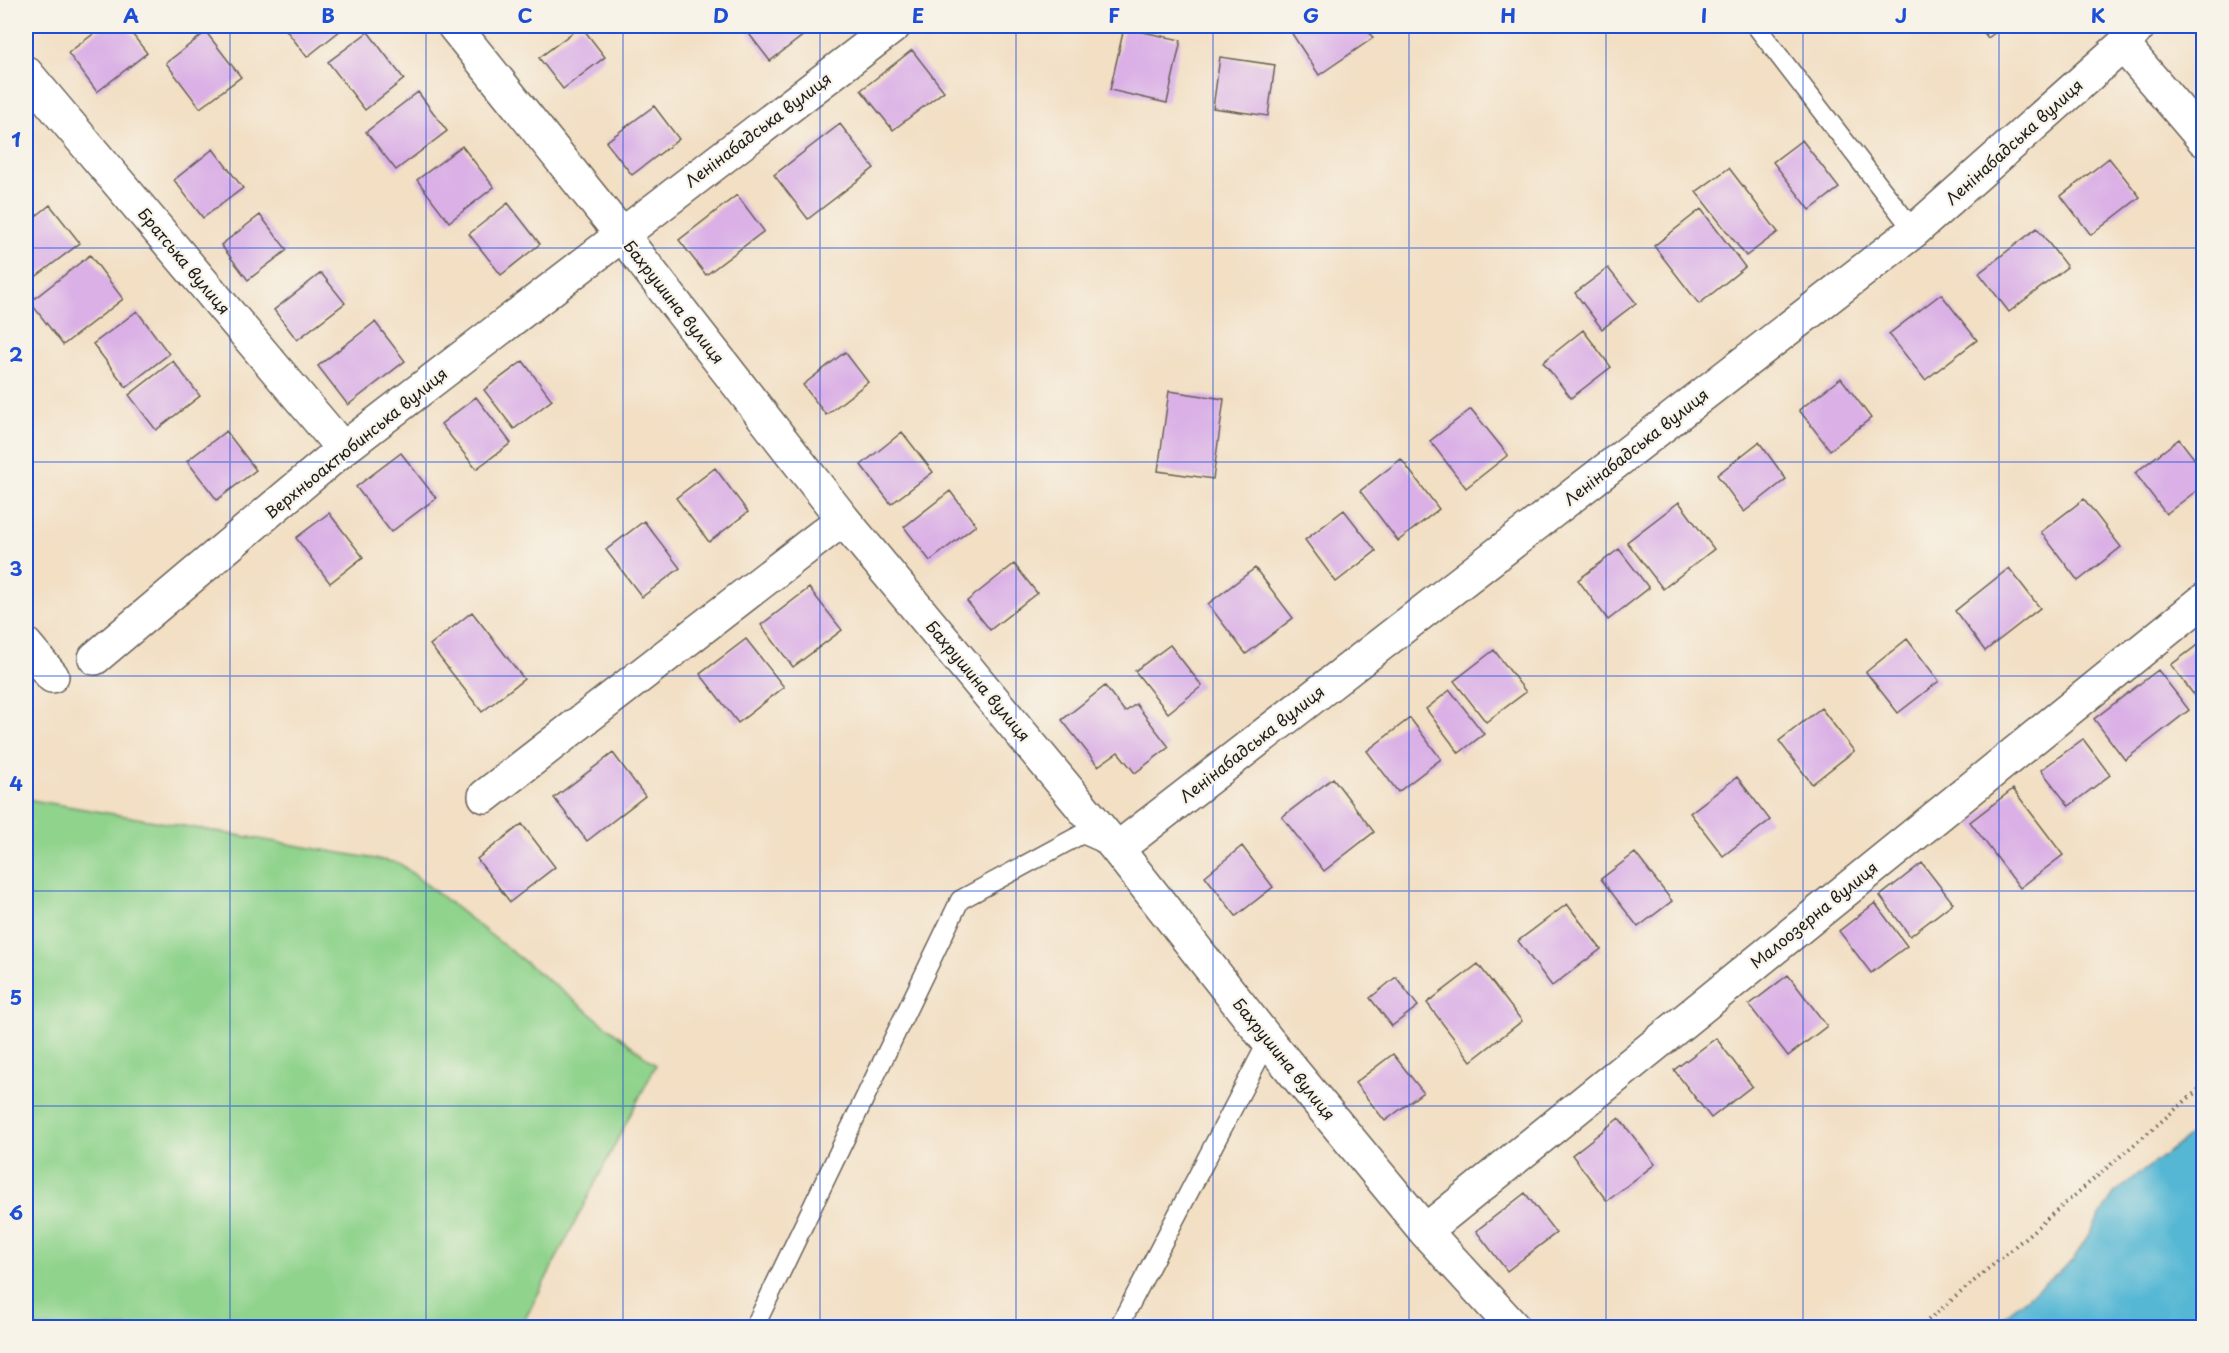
<svg xmlns="http://www.w3.org/2000/svg" width="2229" height="1353" font-family="'Playpen Sans',sans-serif">
  <style>
    .green { fill: #8fd38c; stroke: #567854; stroke-width: 1.5 }
    .water { fill: #55b7d4; stroke: #386a78; stroke-width: 1.5 }
    .building { fill: #dab0e6 }
    .lines { fill: none; stroke-linecap: round; stroke-linejoin: round }
    .lane-casing { stroke: #676057; stroke-width: 21 }
    .street-casing { stroke: #676057; stroke-width: 36 }
    .path { stroke: #676057; stroke-width: 4; stroke-dasharray: 1.5 4.5; stroke-linecap: butt }
    .lane { stroke: #fff; stroke-width: 18 }
    .street { stroke: #fff; stroke-width: 33 }
    .grid { fill: none; stroke: #1d4ed8; stroke-width: 1.5; stroke-opacity: 0.55 }
    .labels { text-anchor: middle; stroke-width: 4.5; stroke-linejoin: round; paint-order: stroke }
    .street-label { font-size: 16px; fill: #1c1c1c; stroke: #f7f3e8 }
    .neatline { fill: none; stroke: #1d4ed8; stroke-width: 2 }
    .grid-label { font-size: 20px; text-anchor: middle; font-weight: bold; fill: #1d4ed8 }
  </style>
  <rect width="100%" height="100%" fill="#f7f3e8"/>
  <filter id="ink" filterUnits="userSpaceOnUse"><feTurbulence type="fractalNoise" baseFrequency=".0167" numOctaves="2"/><feDisplacementMap in="SourceGraphic" scale="12" xChannelSelector="R" yChannelSelector="G"/><feConvolveMatrix kernelMatrix="1 2 1 2 8 2 1 2 1" color-interpolation-filters="sRGB"/></filter>
  <filter id="wash" filterUnits="userSpaceOnUse"><feTurbulence type="fractalNoise" baseFrequency=".008" numOctaves="4" result="noise"/><feDisplacementMap in="SourceGraphic" scale="24" xChannelSelector="R" yChannelSelector="G"/><feGaussianBlur stdDeviation="1.35" result="paint"/><feColorMatrix in="noise" values="0 0 0 0 0 0 0 0 0 0 0 0 0 0 0 0 0 1.4 0 .05"/><feComposite in="paint" operator="in"/></filter>
  <g filter="url(#wash)">
    <rect width="100%" height="100%" fill="#f2dfc4"/>
    <path class="green" d="M26,799L399,863L656,1065L521,1327H26Z"/>
    <path class="water" d="M2203,1126V1327H1991L2073,1260L2114,1193Z"/>
    <g id="blocks">
      <path class="building" d="M104,26H126L147,53L97,92L68,53Z
        M283,26H346L307,57Z
        M581,26L605,57L563,89L539,58Z
        M743,26H799L805,34L770,61Z
        M1295,26H1365L1373,38L1319,75L1289,29Z
        M1979,26H2004L1988,38Z
        M1124,28L1181,40L1167,103L1110,90Z
        M206,32L241,77L200,108L166,63Z
        M368,32L404,79L365,110L328,62Z
        M912,50L944,91L893,130L861,90Z
        M1220,57L1275,65L1268,116L1213,108Z
        M418,92L447,131L396,170L366,132Z
        M654,106L679,139L632,175L606,142Z
        M840,124L874,168L808,219L774,175Z
        M1802,140L1839,188L1810,210L1773,162Z
        M462,146L494,187L449,222L417,180Z
        M213,149L243,188L203,218L174,180Z
        M2109,158L2140,197L2091,235L2061,196Z
        M1729,168L1778,232L1746,256L1696,192Z
        M737,195L764,231L706,275L679,240Z
        M508,203L540,244L501,275L469,234Z
        M50,205L80,243L29,282L26,277V224Z
        M1701,209L1745,267L1699,304L1654,246Z
        M260,215L287,250L248,280L221,245Z
        M2037,228L2067,267L2009,312L1979,273Z
        M90,255L123,299L63,345L30,302Z
        M1608,268L1636,303L1602,329L1575,293Z
        M321,273L345,303L297,340L274,310Z
        M1941,294L1977,340L1925,380L1889,334Z
        M137,311L169,354L126,387L93,344Z
        M375,322L405,361L348,405L318,366Z
        M1583,330L1611,367L1571,398L1543,362Z
        M845,352L868,382L826,415L803,385Z
        M173,361L200,396L156,430L129,395Z
        M523,361L552,400L514,429L484,390Z
        M1841,378L1871,418L1830,450L1799,410Z
        M1169,391L1224,399L1213,479L1158,471Z
        M476,397L511,443L476,469L441,424Z
        M1471,409L1508,455L1466,488L1430,441Z
        M226,431L256,470L217,500L187,461Z
        M902,432L933,472L891,504L861,465Z
        M2179,439L2204,471V485L2166,514L2135,473Z
        M1759,442L1786,479L1744,512L1717,475Z
        M401,453L436,498L391,532L356,487Z
        M1401,459L1439,509L1398,541L1360,491Z
        M715,468L748,512L709,542L676,498Z
        M950,491L976,525L930,561L904,527Z
        M2084,499L2121,547L2078,581L2041,532Z
        M1679,502L1714,549L1663,589L1627,542Z
        M1344,510L1376,551L1336,582L1305,540Z
        M329,513L363,557L330,583L296,538Z
        M644,521L680,568L642,597L606,550Z
        M1619,549L1649,588L1608,620L1578,580Z
        M1014,564L1037,593L990,630L967,601Z
        M1255,568L1293,618L1246,654L1208,604Z
        M2009,568L2040,608L1985,651L1955,611Z
        M809,588L842,630L793,667L761,625Z
        M472,612L524,679L482,712L430,645Z
        M746,639L784,687L738,723L700,674Z
        M1907,639L1939,681L1898,713L1866,672Z
        M2204,640V708L2171,665Z
        M1170,645L1202,686L1168,713L1135,671Z
        M1494,650L1526,692L1486,722L1454,681Z
        M2158,670L2189,710L2125,760L2094,719Z
        M1105,686L1125,712L1136,704L1169,747L1135,773L1118,752L1098,766L1062,720Z
        M1450,690L1484,734L1459,753L1426,709Z
        M1821,708L1854,751L1812,784L1779,741Z
        M1410,718L1441,759L1398,792L1367,751Z
        M2083,739L2110,775L2069,806L2041,770Z
        M613,753L645,796L587,841L554,798Z
        M1737,777L1770,820L1723,856L1690,813Z
        M1333,778L1374,832L1324,871L1282,817Z
        M2013,789L2063,855L2020,888L1970,822Z
        M522,824L555,867L510,902L477,859Z
        M1242,846L1273,887L1236,916L1205,876Z
        M1635,853L1672,901L1638,927L1601,879Z
        M1922,863L1953,903L1910,936L1880,896Z
        M1875,903L1907,946L1871,973L1839,931Z
        M1567,904L1601,949L1552,986L1518,941Z
        M1478,964L1522,1021L1471,1061L1427,1003Z
        M1788,975L1827,1026L1788,1056L1749,1005Z
        M1396,977L1418,1006L1392,1026L1370,998Z
        M1716,1038L1752,1086L1711,1118L1674,1070Z
        M1393,1054L1423,1092L1385,1121L1355,1083Z
        M1619,1118L1655,1164L1607,1201L1572,1155Z
        M1525,1193L1556,1233L1507,1271L1476,1231Z"/>
    </g>
  </g>
  <g filter="url(#ink)">
    <use href="#blocks" fill-opacity="0" stroke="#676057" stroke-width="1.5"/>
    <g class="lines">
      <g class="lane-casing">
        <path id="lane" d="M1756,26L1914,231
          M754,1328L960,900L1082,834L1107,845
          M1118,1328L1268,1041"/>
      </g>
      <g class="street-casing">
        <path id="street" d="M454,26L621,234L843,519L1117,849L1268,1041L1425,1231L1514,1328
          M2123,45L2204,140
          M26,73L343,449
          M26,645L52,676
          M95,658L343,449L894,26
          M485,796L843,519
          M1117,849L1914,231L2123,45L2139,26
          M1425,1231L2204,600"/>
      </g>
      <path class="path" d="M1919,1328L2204,1085"/>
      <use href="#lane" class="lane"/>
      <use href="#street" class="street"/>
    </g>
  </g>
  <path class="grid" d="M230,26V1328M426,26V1328M623,26V1328M820,26V1328M1016,26V1328M1213,26V1328M1409,26V1328M1606,26V1328M1803,26V1328M1999,26V1328M26,248H2204M26,462H2204M26,676H2204M26,891H2204M26,1106H2204"/>
  <g class="labels">
    <g class="street-label">
      <text transform="translate(758 130) rotate(-37)" y="6">Ленінабадська вулиця</text>
      <text transform="translate(2014 142) rotate(-42)" y="6">Ленінабадська вулиця</text>
      <text transform="translate(184 261) rotate(50)" y="6">Братська вулиця</text>
      <text transform="translate(674 302) rotate(52)" y="6">Бахрушина вулиця</text>
      <text transform="translate(356 443) rotate(-39)" y="6">Верхньоактюбинська вулиця</text>
      <text transform="translate(1636 447) rotate(-38)" y="6">Ленінабадська вулиця</text>
      <text transform="translate(978 681) rotate(50)" y="6">Бахрушина вулиця</text>
      <text transform="translate(1252 744) rotate(-38)" y="6">Ленінабадська вулиця</text>
      <text transform="translate(1814 915) rotate(-39)" y="6">Малоозерна вулиця</text>
      <text transform="translate(1284 1059) rotate(51)" y="6">Бахрушина вулиця</text>
    </g>
  </g>
  <rect width="2229" height="1353" fill="none" stroke="#f7f3e8" stroke-width="66"/>
  <rect x="33" y="33" width="2163" height="1287" class="neatline"/>
  <g class="grid-label">
    <text x="131" y="23">A</text>
    <text x="328" y="23">B</text>
    <text x="525" y="23">C</text>
    <text x="721" y="23">D</text>
    <text x="918" y="23">E</text>
    <text x="1114" y="23">F</text>
    <text x="1311" y="23">G</text>
    <text x="1508" y="23">H</text>
    <text x="1704" y="23">I</text>
    <text x="1901" y="23">J</text>
    <text x="2098" y="23">K</text>
    <text x="16" y="147">1</text>
    <text x="16" y="362">2</text>
    <text x="16" y="576">3</text>
    <text x="16" y="791">4</text>
    <text x="16" y="1005">5</text>
    <text x="16" y="1220">6</text>
  </g>
</svg>
